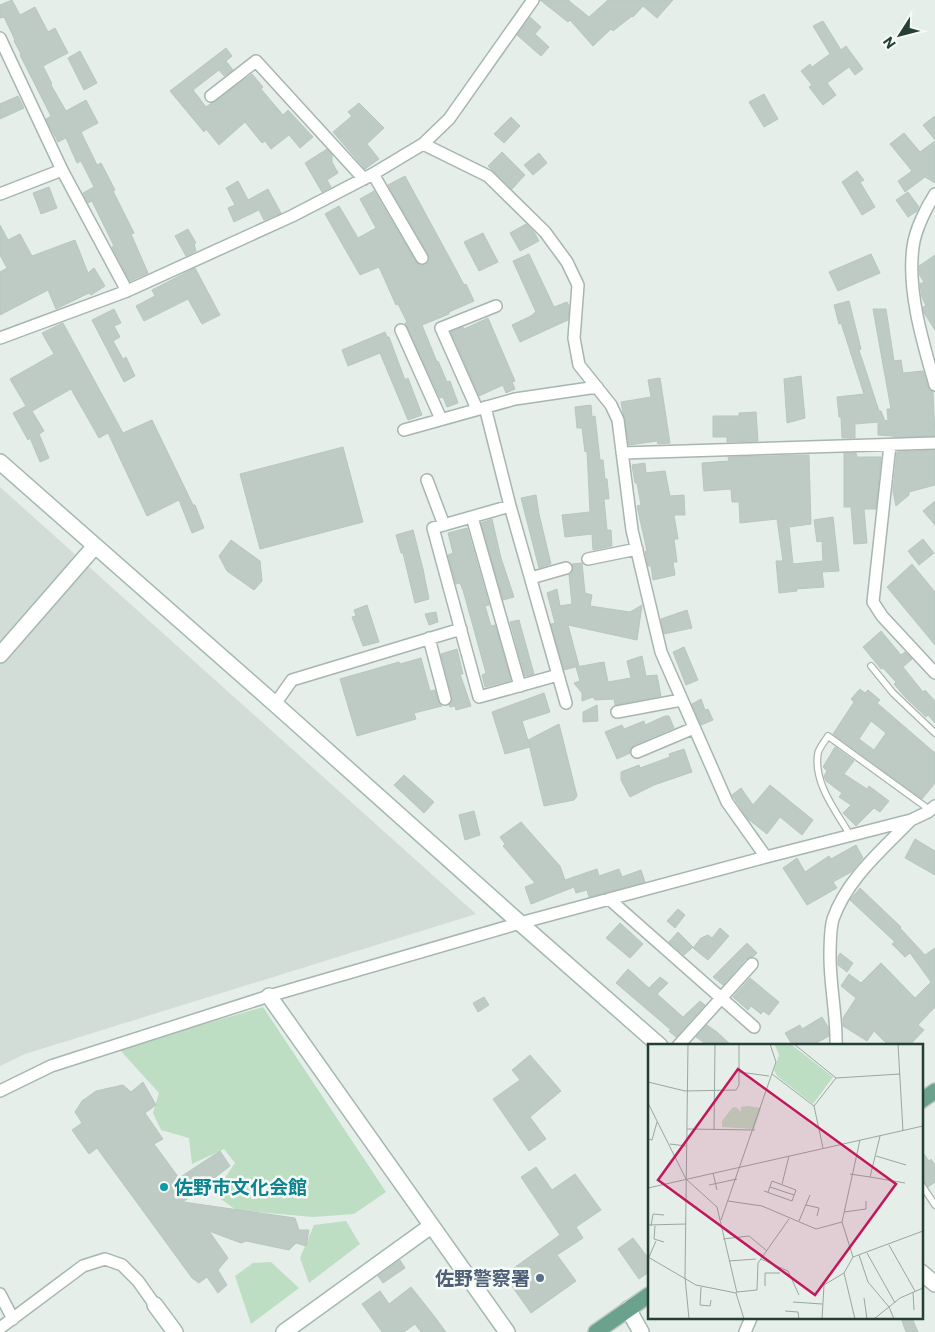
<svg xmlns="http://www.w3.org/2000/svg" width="935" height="1332" font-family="Commissioner,'Noto Sans JP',sans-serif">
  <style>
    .built { fill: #d3ddd8 }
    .green { fill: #bedec4 }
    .building { fill: #bdcbc4; stroke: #b7c7bf; fill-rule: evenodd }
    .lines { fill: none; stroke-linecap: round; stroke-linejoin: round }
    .lane-casing { stroke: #a7b6af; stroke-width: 8 }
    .street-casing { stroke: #a7b6af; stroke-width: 14 }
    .secondary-casing { stroke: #a3b9af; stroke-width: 18 }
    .primary-casing { stroke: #c2c9c6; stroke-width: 18 }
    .lane { stroke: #fff; stroke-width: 5.5 }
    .street { stroke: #fff; stroke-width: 11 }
    .secondary { stroke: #fff; stroke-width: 15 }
    .primary { stroke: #6aa28e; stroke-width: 15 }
    .culture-dot { fill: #0f9aa8; stroke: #f5faf7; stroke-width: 2 }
    .service-dot { fill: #5c6f8a; stroke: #f5faf7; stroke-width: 2 }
    .labels { text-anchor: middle; stroke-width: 5; stroke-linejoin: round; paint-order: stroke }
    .culture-label { font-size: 19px; font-weight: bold; fill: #0d838f; stroke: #f5faf7; text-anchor: start }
    .service-label { font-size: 19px; font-weight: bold; fill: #4e5e75; stroke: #f5faf7; text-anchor: end }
    .inset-road { fill: none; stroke: #98a8a1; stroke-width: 1 }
    .view { fill: #c2185b; fill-opacity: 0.15; stroke: #c2185b; stroke-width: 2.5 }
    .inset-edge { fill: none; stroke: #243f35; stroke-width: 2.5 }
  </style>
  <rect width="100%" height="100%" fill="#e5eee9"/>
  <path class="built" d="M0,487L476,914L25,1054L0,1066Z"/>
  <path class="green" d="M263,1007L386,1192L354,1214L313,1217L236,1210L214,1194L235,1163L224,1149L192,1164L189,1138L161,1130L153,1113L159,1093L119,1049Z
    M346,1221L360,1244L309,1283L300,1258L314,1225Z
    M271,1262L299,1288L251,1324L235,1276L253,1263Z"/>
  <path class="building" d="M12,0L20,15L35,7L48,32L55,28L68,53L43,66L52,84L51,85L66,111L86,100L98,123L81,132L97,165L101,163L115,190L113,191L134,233L131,234L148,273L130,281L112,247L114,246L92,201L88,203L83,193L94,187L81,161L77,163L66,138L58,142L46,119L51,116L20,55L21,54L14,41L15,40L4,17L0,18V5Z
    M540,0H568L589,17L608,0H673L657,18L643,6L633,17L632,16L613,31L611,29L593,46L570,20L568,22Z
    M530,17L541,27L535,34L549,47L541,56L517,35Z
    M823,21L841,50L846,46L863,69L855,75L849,67L827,83L836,95L823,105L809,87L812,85L801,71L810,64L812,67L830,54L813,26Z
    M226,48L232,56L226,61L233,70L224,76L219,70L193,90L206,107L252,74L263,87L261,89L283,115L288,110L313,137L300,148L289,135L271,149L265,141L262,143L245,122L219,145L206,129L204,132L170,91Z
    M80,51L97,83L84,90L68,58Z
    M764,94L778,119L764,127L749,102Z
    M18,96L24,108L0,119V104Z
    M359,103L384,128L367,144L379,159L365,169L333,132L352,116L348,112Z
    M935,116V140L923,125Z
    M511,117L520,126L504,143L494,134Z
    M904,133L920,152L935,141V183L925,177L905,192L898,181L912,171L890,144Z
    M327,149L332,155V162L338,173L327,180L331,187L322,192L305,163Z
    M502,152L525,175L512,189L488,166Z
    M539,153L547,163L533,175L524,165Z
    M857,171L864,180L860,182L875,207L862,215L842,182Z
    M405,176L454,266L464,285L466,284L474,301L449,312V314L422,325L437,362L438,361L447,382L450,381L458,403L447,407L443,397L440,398L405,323L407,322L398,304L396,305L379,267L360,275L325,214L339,206L358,238L376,228L360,199L374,191L416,262L419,265H425L429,261L428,254L388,185Z
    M238,181L248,200L268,189L281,213L264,220L259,210L234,222L228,208L235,205L226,188Z
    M49,187L57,208L41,214L33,193Z
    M908,192L919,207L917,211L908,217L896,200Z
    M526,224L534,232L539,241L520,251L510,233Z
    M0,225L8,240L20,234L32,256L75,240L88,273L94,268L105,286L91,295L89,293L56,309L48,290L0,315V272L7,268L0,255Z
    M188,229L196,243L194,244L196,251L186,256L175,236Z
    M483,233L498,262L479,271L464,242Z
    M529,254L554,307L567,302L569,306L568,320L520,342L512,325L533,315V314L536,312L513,261Z
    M871,254L880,273L838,291L829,272Z
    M935,255V330L924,313L923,307L926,306L922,297L920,284L924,282L920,276L919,266Z
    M195,268L220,315L202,324L188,299L144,321L136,306L155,296L152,290Z
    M849,301L861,349L859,350L879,411H881L885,421L888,420L887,409H891L873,309H886L894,361L901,360L903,373L923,371L928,387L933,392L935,436L893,437V436L878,435V423L879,422L855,424V438H842L841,417H839L837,397L864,394L841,323L839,324L834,305Z
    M114,309L121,323L114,326L120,337L113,341L123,359L126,357L135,376L124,382L92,320Z
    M488,318L515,381L512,382L515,389L506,393L503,385L479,396L451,332L463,327L464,329Z
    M63,323L123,433L152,420L193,505H195L204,528L192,533L179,500L147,516L108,433L99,438L71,389L32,411L44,431L39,434L49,458L40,462L30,438L28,440L13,413L26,406L10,379L54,354L42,333Z
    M385,332L387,337H389L405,380L408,378L422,415L408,420L380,353L348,366L342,350Z
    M801,376L805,418L787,423L784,379Z
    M660,378L670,443L658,444L657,441L629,445L621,402L651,397L648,380Z
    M591,405L592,417L595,416L600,460H603L605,479H607L609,499H604L607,530H611L612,546L593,550L592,534L565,537L562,515L590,512L587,451L585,452L582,428H577L575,407Z
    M756,412L758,441L727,442V437H713V416H739V413Z
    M343,447L363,522L260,549L240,474Z
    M935,450V485L909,492V495L896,506L893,491L897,452Z
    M844,453H856L857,457H881L876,509H864L867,543L854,544L851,507H844Z
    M809,455L811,524L789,527L793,564L823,561L822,541L817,542L814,520L833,517L839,571L822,572L824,587L796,589L797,591L779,593L776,561H783L777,519L740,523L739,502H732L731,489L704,491L702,463L729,461L728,457Z
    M645,463L646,473L665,471L670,496L684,495L685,515H674L678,539H674L677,562H673L675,575L653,580L651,566H648L645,551H647L637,506L641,505L637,483H635L632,465Z
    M536,495L539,514L551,564L539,568L521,498Z
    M935,501V525L923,511Z
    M492,519L501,558L514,597L503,600L481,523Z
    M467,528L489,605L485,606L491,626L495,625L511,680L485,687L482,675L486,673L463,590L460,583L456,584L448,555L453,553L448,533Z
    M413,530L423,569L429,599L415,603L403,553H401L396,535Z
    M923,539L934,553L919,565L908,551Z
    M231,540L260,561L262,581L254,590L227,571L219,556Z
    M582,563L585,593L592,595L590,606L630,612L642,605L637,640L568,625L579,666L564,670L551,624L555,623L547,593L557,589L560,606L572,604L569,575L573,570L572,564Z
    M912,564L935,592V645L887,587Z
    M367,605L379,642L363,646L352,617L356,616L354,610Z
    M687,610L692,628L664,634L661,619Z
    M436,612L438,622L429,625L425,614Z
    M519,620L534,674L525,676L510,622Z
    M881,631L901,655L905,652L912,659L903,667L923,692L925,690L935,701V723L928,715L926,717L905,697L894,684L896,682L883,668L881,669L863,647Z
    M684,647L698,680L686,685L673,652Z
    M457,649L463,674H460L471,706L456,710L455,706L450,707L449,705L452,701V697L441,654Z
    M642,656L646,676L657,675L661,696L615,705L614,699L595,700L593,697L582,701V693L574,683L580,681L576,667L604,662L608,682L631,678L627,661Z
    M421,658L430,691L435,690L438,701L442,706L414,713L416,719L357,736L340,679L399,662L400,664Z
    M860,689L865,693L868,690L880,700L877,703L935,753V783L922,799L833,734L854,702L851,699ZM871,721L886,733L874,750L859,739Z
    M544,693L550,712L522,721L530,747L505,754L492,712Z
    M701,699L705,710L708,709L713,720L701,725L692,704Z
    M597,705L598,721L583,722V712Z
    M665,716H669L674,728L634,745L631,748L630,753L617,759L605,732L622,725L624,729L644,721L645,725Z
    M559,724L577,796L574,800L544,806L528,740Z
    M835,747L854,761L844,774L867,789L869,786L889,801L880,812L874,808L856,826L843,813L851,805L839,797L842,793L826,781L824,776L827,771L823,767Z
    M684,749L692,772L654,785L630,797L621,780V772L639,765L640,768L670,757L669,754Z
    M404,775L434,802L424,813L394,785Z
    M770,785L813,820L802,835L780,817L767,834L748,819L732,795L741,788L753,805Z
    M474,811L480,835L465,840L459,815Z
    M521,822L560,866L565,880L597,869L599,876L619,869L622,877L641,870L645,882L589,897L587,890L576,893L574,887L531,904L525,887L535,883L503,846L505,844L500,837Z
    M915,839L935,851V875L905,858Z
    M856,845L863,858L851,872L833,882L837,888L807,905L783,868L797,858L805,872L829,856L831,859Z
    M860,888L901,927L900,928L925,955L935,948V1007L918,1025L924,1030L909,1046H889L874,1031L867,1041L843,1026V1018L856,998L841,986L849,974L861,983L881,963L915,998L931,982L910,953L905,957L892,944L895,942L850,900Z
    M678,909L685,915L675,928L667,921Z
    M620,923L643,944L630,958L606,938Z
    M720,928L729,936L708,960L693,948L701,938L708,935L712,938Z
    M678,932L693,947L684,955L669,942Z
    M747,943L757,953L753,957L746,959L723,985L713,977Z
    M840,953L853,963L847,972L838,965V957Z
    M628,969L649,988L660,977L668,983L657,994L683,1017L700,1001L705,1005L676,1037L669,1031L671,1030L616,983Z
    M750,978L779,1002L769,1015L763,1011L761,1014L751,1006L748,1010L733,997Z
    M484,997L489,1005L478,1012L473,1003Z
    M822,1017L828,1027L829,1036L811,1046H793L785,1033L800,1025L802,1029Z
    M707,1025L717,1032L732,1046H708L699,1039L696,1037Z
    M530,1055L561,1091L530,1117L546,1139L529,1151L493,1099L520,1080L512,1070Z
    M143,1082L156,1105L145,1113L163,1139L154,1144L179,1178L220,1151L230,1166L183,1202L295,1218L299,1230H309L306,1246L296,1243L289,1250L246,1241L241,1243L209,1231L228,1258L218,1270L227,1285L218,1293L207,1277L199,1283L192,1278L97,1148L89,1154L72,1130L82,1123L75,1112L82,1101L96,1091L123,1085L131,1092Z
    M921,1150L929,1161L931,1159L935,1165V1182L928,1187L921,1179Z
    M536,1167L552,1190L575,1174L601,1210L576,1227L583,1238L557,1255L576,1281L531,1313L504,1275L560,1235L521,1177Z
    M633,1238L649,1259V1272L639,1279L618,1249Z
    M400,1260L405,1268L383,1283L378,1276Z
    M411,1287L431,1312L446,1332H421L415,1324L404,1332H382L362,1304L380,1291L389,1304Z
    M901,1318H912L918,1332H906Z"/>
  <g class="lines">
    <g class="lane-casing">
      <path id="lane" d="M871,666L893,693L935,733
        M850,835C836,811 813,783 818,753C819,748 825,741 828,736L930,810
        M921,1184L935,1205"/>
    </g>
    <g class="street-casing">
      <path id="street" d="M0,38L62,170
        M211,96L256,61L364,179
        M423,144L488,176L545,232L567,262L578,285L574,338L579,365L611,405L618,420L632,530L661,652L727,802L766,857
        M373,174L422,258
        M0,194L62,170L127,291
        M935,194C926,208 915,230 913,247C907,291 923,343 935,385
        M401,330L441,419
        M0,338L127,291L292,216L373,174L423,144L449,119L533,0
        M485,407L510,506
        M477,409L441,328L496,306
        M404,430L515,399L597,387
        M890,445L873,602L882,616L935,673
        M622,453L935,443
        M427,480L444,525
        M472,517L520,686
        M588,559L637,549
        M531,578L566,568
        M429,638L445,699
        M558,675L479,697L433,528L510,506L566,703
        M275,704L292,680L461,629
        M617,712L681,700
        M637,752L694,728
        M609,899L754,1027
        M678,1046L752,964
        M836,1046C837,1016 830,987 830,957C830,946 830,930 833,919C847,879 882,850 911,820
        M0,1091L51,1066L269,996L520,923L766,857L911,820L928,812L935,806
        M0,1294L13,1319
        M0,1328L83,1266L105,1259L122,1265L138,1281L155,1305
        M745,1332L751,1318"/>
    </g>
    <g class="secondary-casing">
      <path id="secondary" d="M0,462L275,704L520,923L660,1046
        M0,655L95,546
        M269,996L507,1332
        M921,1272L935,1284
        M155,1305L175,1332
        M628,1309L641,1332
        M284,1332L431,1226"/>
    </g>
    <g class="primary-casing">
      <path id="primary" d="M921,1101L935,1091
        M596,1332L649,1295"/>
    </g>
    <use href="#lane" class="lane"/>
    <use href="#street" class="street"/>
    <use href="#secondary" class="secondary"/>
    <use href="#primary" class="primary"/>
  </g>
  <circle class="culture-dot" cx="164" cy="1187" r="5"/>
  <circle class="service-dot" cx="540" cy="1278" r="5"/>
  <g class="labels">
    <g class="culture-label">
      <text x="174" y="1194">佐野市文化会館</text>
    </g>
    <g class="service-label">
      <text x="530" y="1285">佐野警察署</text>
    </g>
  </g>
  <g transform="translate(648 1044)">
    <rect width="275" height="275" fill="#e5eee9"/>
    <path d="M127,1H144L185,33L165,60L129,32L126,26L131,11ZM100,62L113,64L106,85L74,83V77L84,64L88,63L93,68V63Z" fill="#bedec4"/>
    <path class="inset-road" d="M40,0L37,233L41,275M146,0L188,34M250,0L255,87M91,28L121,32M124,30L166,62M0,38L37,47L88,46L91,41V0M0,59L38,135L69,163L89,249M39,85L107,86M66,86L67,0M0,95L4,96L9,78M22,100L38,102M175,104L166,62L188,34L252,30M228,112L258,121M65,129L69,146M202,130L222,133L232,92M222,133L257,139M134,140L141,112M61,141L89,135M122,143L146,151M0,144L275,82M116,147L144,157L148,146L124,137L120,148M80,157L114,162L168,185L194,178M158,161L171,164L169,172M196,168L218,165V157M73,176L128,18L122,0M151,177L162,151M0,181L38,180M3,182L5,170L16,171M7,182L6,195L16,198M75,195L101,192L119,207M241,201L267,247M219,209L247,259M211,211L220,238L241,263L246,275M0,213L48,241L88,249L96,275M1,213L8,197M205,213L275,187M113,215L140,227L151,251M81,217L108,215M117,242V229H132M53,243L52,261L62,262L63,256M89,248L109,246L110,219L141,175M265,248L266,266M216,254L219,275M145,258L174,260M137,267L150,268L151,275M174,275L176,241L196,229M207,275L196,229L205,213L194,178L212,96M226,275L252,254L275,244"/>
    <path class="view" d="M90,25L248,140L167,251L10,136Z"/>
    <rect width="275" height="275" class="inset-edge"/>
  </g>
  <g transform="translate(900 35) rotate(234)" stroke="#f5faf7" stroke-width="4" paint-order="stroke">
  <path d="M0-4L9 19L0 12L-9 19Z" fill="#243f35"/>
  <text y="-8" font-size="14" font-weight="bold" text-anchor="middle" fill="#243f35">N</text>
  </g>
</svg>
